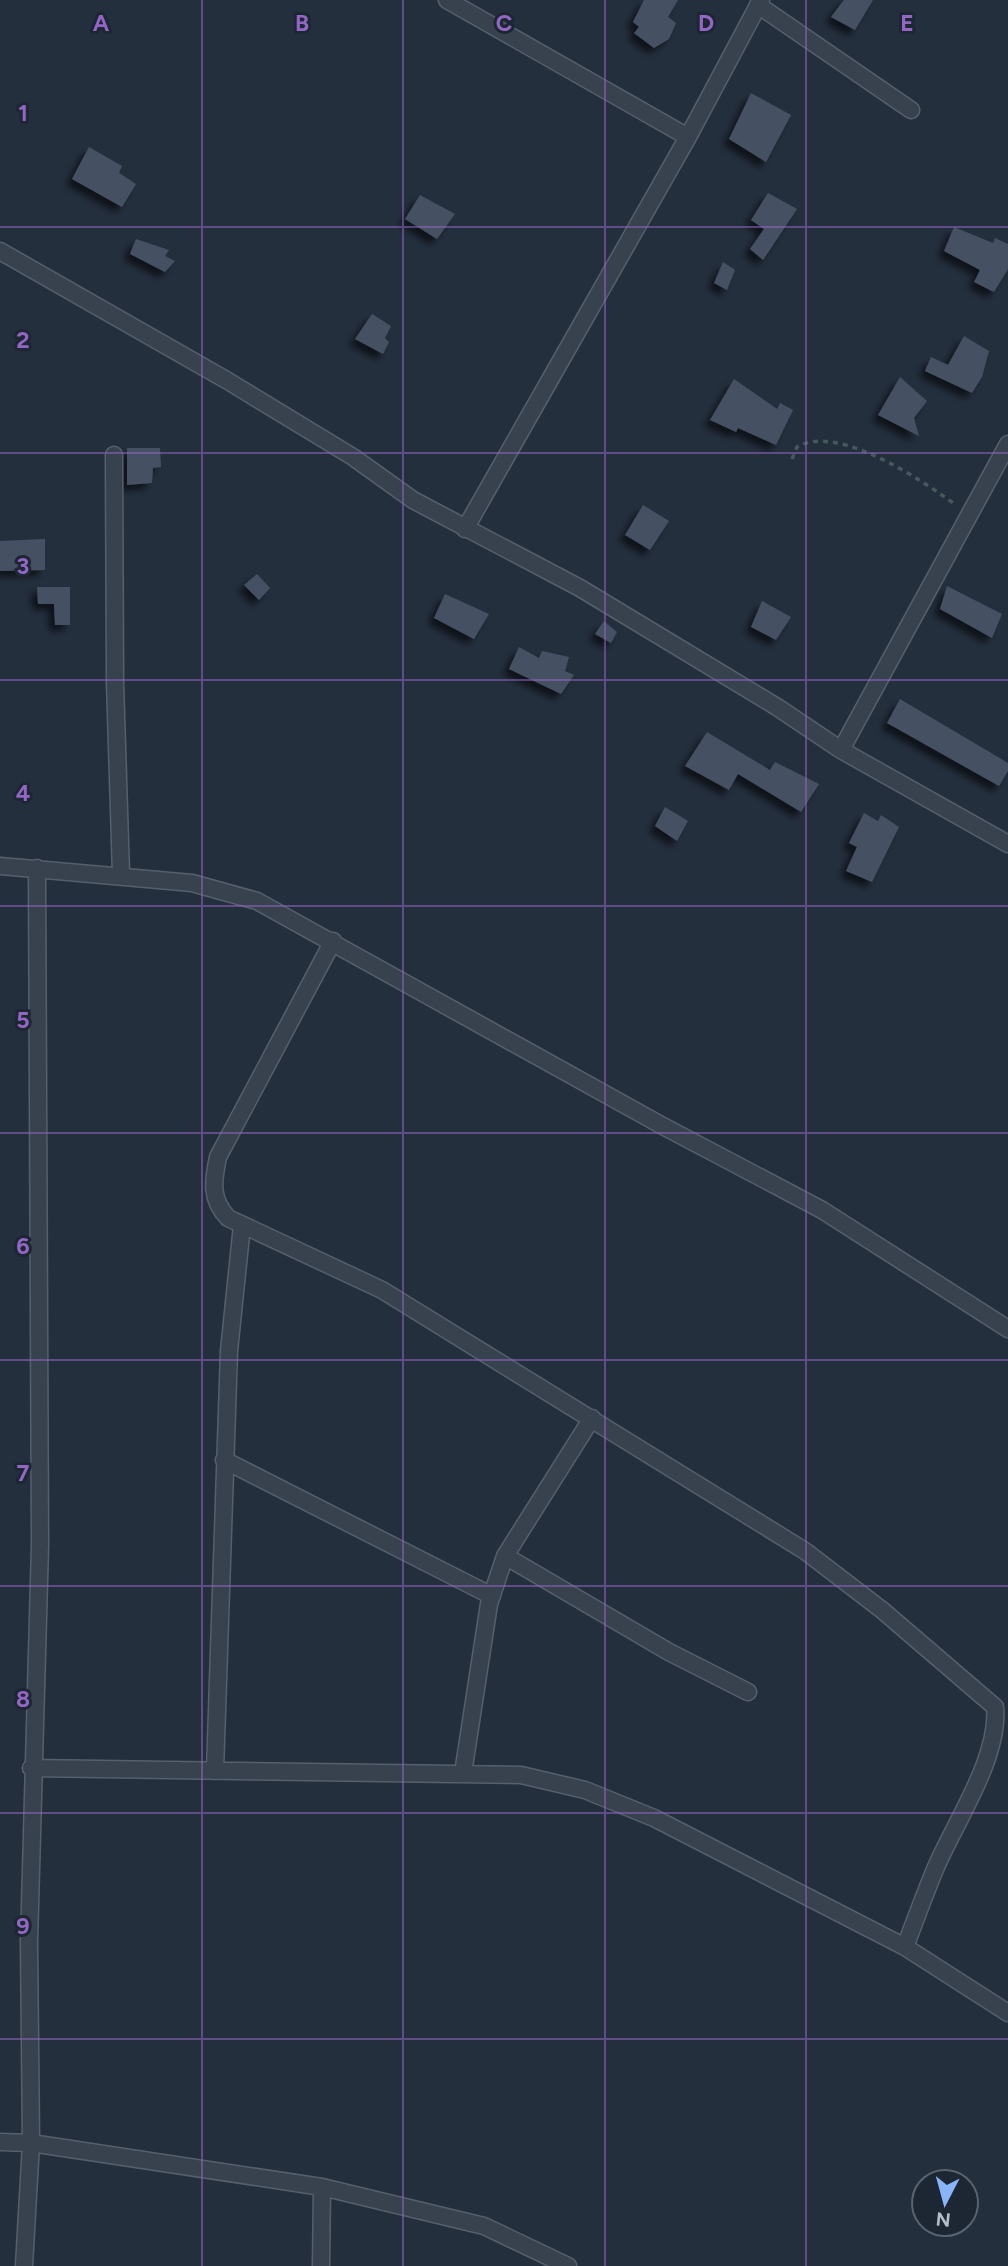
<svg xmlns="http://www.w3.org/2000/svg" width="1008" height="2266" font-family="Figtree,sans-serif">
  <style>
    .building { fill: #455162; filter: url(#shadow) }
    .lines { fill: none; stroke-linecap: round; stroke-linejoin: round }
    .minor-casing { stroke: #565f6c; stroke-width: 19 }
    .path { stroke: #44595c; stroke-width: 3.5; stroke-dasharray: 5 5; stroke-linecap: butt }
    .minor { stroke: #38414e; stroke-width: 16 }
    .grid { fill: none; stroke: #9266c3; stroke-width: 2; stroke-opacity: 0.55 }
    .grid-label { font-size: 23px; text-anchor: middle; font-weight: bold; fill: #9266c3; stroke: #1d2633; stroke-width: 6; stroke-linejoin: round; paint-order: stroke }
  </style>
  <defs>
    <filter id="shadow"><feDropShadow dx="-6" dy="6" stdDeviation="3.5" flood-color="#0009"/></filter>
  </defs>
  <rect width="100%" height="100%" fill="#242f3e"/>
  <path class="building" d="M644,0H678L668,17L676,23L669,39L654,48L634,33L639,27L633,22Z
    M844,0H873L855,30L831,17Z
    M751,93L791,115L766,162L729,139Z
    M89,147L122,166L119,173L136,184L122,207L72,179Z
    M768,193L797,209L763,260L750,249L764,229L751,220Z
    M420,195L455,214L437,239L405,219Z
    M954,227L993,243L995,238L1008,244V269L994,292L974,282L980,270L944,251Z
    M136,239L169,250L165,256L175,261L165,272L130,254Z
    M723,262L735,270L727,290L714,283Z
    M372,314L391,326L385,338L389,342L383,354L355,339Z
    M964,336L989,351L982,377L972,393L925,371L931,357L948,365Z
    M900,377L927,401L914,418L919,436L878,415Z
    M734,379L777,409L780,403L793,410L776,445L738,428L736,432L710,420Z
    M127,448H160L161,467L153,468L152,483L127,485Z
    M643,505L669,521L650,550L625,535Z
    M45,539V570L0,571V541Z
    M257,574L270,588L259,600L244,585Z
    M947,586L1002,614L992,638L940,609Z
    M37,587H70V625H55L54,604H38Z
    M445,594L489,614L474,639L434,618Z
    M762,601L791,617L776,640L751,627Z
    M604,621L617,632L611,643L595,634Z
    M519,647L539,658L542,651L569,657L565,671L574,675L561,694L509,669Z
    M900,699L1008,763V771L999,786L887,723Z
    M707,732L770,770L775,762L819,784L801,812L738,774L729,790L685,766Z
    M665,807L688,821L677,841L655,826Z
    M864,813L878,821L881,815L899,827L872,882L846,871L857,847L849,843Z"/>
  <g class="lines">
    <g class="minor-casing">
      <path id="minor" d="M447,0L688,137
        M758,5L911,110
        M0,251L228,381L353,457L413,500L580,588L777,707L841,750L1008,844
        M114,455L115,682L121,874
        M465,529L688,137L761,0
        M841,750L1008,444
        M0,866L192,883L257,901L661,1125L822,1210L1008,1329
        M333,941L218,1157C213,1181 210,1199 228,1218L382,1290L805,1551L882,1610L995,1707C1000,1756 956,1821 936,1867C925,1893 915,1921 905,1947
        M224,1460L492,1596
        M505,1556L669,1652L748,1692
        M31,1768L521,1775L585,1790L654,1818L905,1947L1008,2013
        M215,1771L229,1351L242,1225
        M463,1773L489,1604L505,1556L592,1418
        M0,2142L31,2143L322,2187L484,2226L568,2266
        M24,2266L31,2143L29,1942L40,1545L37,868
        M321,2266L322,2187"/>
    </g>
    <path class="path" d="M792,459L797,447C838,423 923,481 956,505"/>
    <use href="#minor" class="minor"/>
  </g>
  <path class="grid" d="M202,0V2266M403,0V2266M605,0V2266M806,0V2266M0,227H1008M0,453H1008M0,680H1008M0,906H1008M0,1133H1008M0,1360H1008M0,1586H1008M0,1813H1008M0,2039H1008"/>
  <g class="grid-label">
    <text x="101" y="31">A</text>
    <text x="302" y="31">B</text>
    <text x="504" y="31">C</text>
    <text x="706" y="31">D</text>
    <text x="907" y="31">E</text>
    <text x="23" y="121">1</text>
    <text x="23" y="348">2</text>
    <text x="23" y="574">3</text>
    <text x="23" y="801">4</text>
    <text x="23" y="1028">5</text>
    <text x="23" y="1254">6</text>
    <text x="23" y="1481">7</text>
    <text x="23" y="1707">8</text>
    <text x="23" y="1934">9</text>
  </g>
  <g transform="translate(945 2203) rotate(186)"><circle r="33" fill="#1d2633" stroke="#59626f" stroke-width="2"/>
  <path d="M0-5L12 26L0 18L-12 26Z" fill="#8ab4f8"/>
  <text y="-10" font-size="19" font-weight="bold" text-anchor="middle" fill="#b4bcc9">N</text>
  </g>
</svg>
